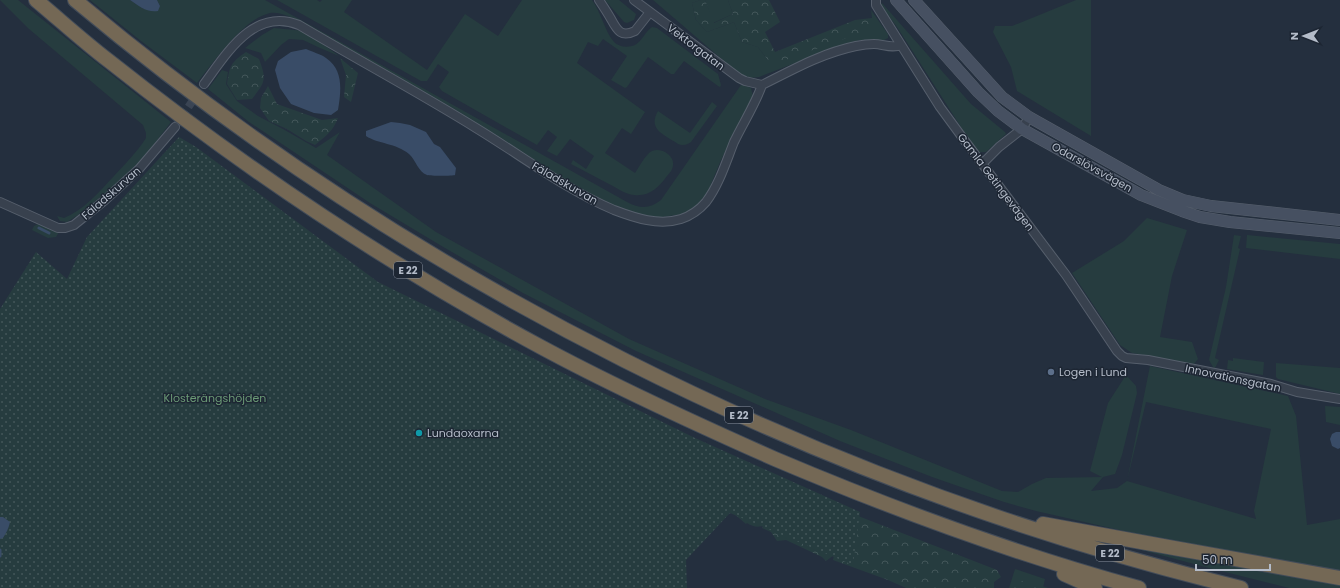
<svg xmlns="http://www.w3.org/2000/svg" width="1340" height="588" font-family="Poppins,sans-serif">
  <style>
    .green { fill: #263c3f; fill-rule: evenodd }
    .forest { fill: url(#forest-crowns) }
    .park { fill: url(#park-dots) }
    .water { fill: #394c67 }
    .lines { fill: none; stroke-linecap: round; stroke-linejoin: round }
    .stream { stroke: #394c67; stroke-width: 3 }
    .street-tunnel { stroke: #3a4453; stroke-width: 8; stroke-dasharray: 8 4; stroke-linecap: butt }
    .street-casing { stroke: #565f6c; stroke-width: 10 }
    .secondary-casing { stroke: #565f6c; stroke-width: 12 }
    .highway-casing { stroke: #434c59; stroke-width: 16 }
    .street { stroke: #38414e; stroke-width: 8 }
    .secondary { stroke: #465061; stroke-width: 11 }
    .highway { stroke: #746855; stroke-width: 14 }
    .service-dot { fill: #5c6f8a; stroke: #1d2633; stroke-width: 1.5 }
    .culture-dot { fill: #0f9aa8; stroke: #1d2633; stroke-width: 1.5 }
    .labels { text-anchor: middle; stroke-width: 3; stroke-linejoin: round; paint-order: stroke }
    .shield { fill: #1d2633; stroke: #878f9c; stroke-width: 1 }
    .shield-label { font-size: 10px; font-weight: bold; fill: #b4bcc9 }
    .street-label { font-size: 11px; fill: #b4bcc9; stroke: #1d2633 }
    .poi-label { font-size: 11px; fill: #b4bcc9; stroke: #1d2633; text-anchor: start }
    .park-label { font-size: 11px; fill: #6b9a76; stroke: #1d2633 }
  </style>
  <defs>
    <pattern id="forest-crowns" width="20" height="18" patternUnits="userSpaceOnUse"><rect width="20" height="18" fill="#263c3f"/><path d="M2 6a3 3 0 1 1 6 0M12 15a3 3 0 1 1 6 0" fill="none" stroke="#435659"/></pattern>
    <pattern id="park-dots" width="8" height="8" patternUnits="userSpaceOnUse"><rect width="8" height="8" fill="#263c3f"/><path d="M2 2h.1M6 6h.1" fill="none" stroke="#435659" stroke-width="1.8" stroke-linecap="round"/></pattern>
  </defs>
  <rect width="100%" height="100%" fill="#242f3e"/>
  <path class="green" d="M0,0H18L171,122L145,156L118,183L78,215L67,222L60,221L57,216L64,218C84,210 99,192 114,176C125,164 137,152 146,138V133L143,125L29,29Z
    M90,0H130L144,9L160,6L157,0H265L627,202C640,209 650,209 661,200L741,85L746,86L751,88L753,96L721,160L707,194L693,209L684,214L662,217H649L617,207L570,185L523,155L505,142L466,120L288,16C282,14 276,12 270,13C243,19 214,62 197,83L141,41Z
    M277,0H317L320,2L322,0H352L344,12L427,70L465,14L498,36L522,0H592C601,12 605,32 614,42C619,47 628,48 635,45C642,41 645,32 652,27L657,28L718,74L721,85L720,87L718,86L684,61L674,74H671L648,57L627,87L625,88L611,80L627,56L603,39L598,46L588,42L577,63L645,112L631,134L622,128L605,153L635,173C639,167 643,159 649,153C657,145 675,154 673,165C673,169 670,173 667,176C659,187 649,197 634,195C625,194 617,188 609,184C596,177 584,171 571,164L573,160L586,169L594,156L570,139L557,156L547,151L557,137L548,130L537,145L442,91L439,87L449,72L438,64L427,81H421Z
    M605,0H619L636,14L634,20L627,23L624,22Z
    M653,0H701L692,3L696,20L707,32L734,22L742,42L758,47L768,60L872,18L871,10L888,34V38L884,40H860L845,44L759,77L750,78L745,77L730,66Z
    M705,0H728L733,14L713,23Z
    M1076,0H1091V136L1017,91L1011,67L993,32L995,26H1012Z
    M882,3L971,104L1005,132L1006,134L986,152H980L975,149L897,27L880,5Z
    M274,28L305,31L339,56L320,48L303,40L289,39L281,45L265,62L261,53L245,48L262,35Z
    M222,70L228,72L226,84L237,101L258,116L283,129L316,148L340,132L327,155L436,232L629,339L765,399L851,430L1002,491L1018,492L1032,484L1046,478L1102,477L1090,471L1108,403L1126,375L1136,386L1137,393L1122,455L1115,474L1103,477L1091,491L1117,488L1127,481L1150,366L1288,396L1296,416L1307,525L1340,519V572L1159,539L1036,511L1004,502L932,477L840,441L636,351L523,293L445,248L370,203L249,122L208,89ZM1146,402L1271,429L1254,511L1256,519L1127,481Z
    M712,102L717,106L691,142C687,145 683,146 678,144C665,135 647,130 658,111L690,133Z
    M1147,218L1187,230L1172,276L1160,337L1192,342L1198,359L1194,364L1132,353L1120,345L1072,273L1124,241Z
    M38,224L59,232L56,237L48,238L32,230L34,226Z
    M1234,235L1241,236L1238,248L1240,249L1215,358L1219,360L1215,368L1213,367L1209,360L1226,287Z
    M1247,235L1340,244V259L1246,248Z
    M1233,358L1264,362L1263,375L1227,369L1228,360L1233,361Z
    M1276,363L1340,368V394L1278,379L1276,377Z
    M1325,406L1340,407V425L1326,422Z
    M1115,543L1340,583V588H1289L1213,569Z
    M1015,569L1045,579L1043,588H1009Z"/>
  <path class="forest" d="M701,0H705L714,23L733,14L728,0H769L780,22L765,32L775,52L855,20L872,18L866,31L774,64L768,60L758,47L742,42L734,22L707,32L696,20L692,3Z
    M246,52L259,59C267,80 265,82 252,99L237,100L227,84C230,66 230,63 246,52Z
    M340,58L358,73L351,102L344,97L346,75Z
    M268,86L277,104L322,120L338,118C333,131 326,136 315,145L306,141L287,129L269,121L260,108L261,98Z
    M732,512L768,523C761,528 755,528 747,523L746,524Z
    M853,514L997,570L1001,577L994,582V588H906L888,580L833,560L834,555L826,561L822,557L786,540L777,541L771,532L762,528L771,523Z
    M1013,577C1024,583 1036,584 1048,588H1011Z"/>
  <path class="park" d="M179,137L196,147L378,282L695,438L860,512L853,565L730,513L686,560L687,588H0V309L36,252L67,279L87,237Z"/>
  <path class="water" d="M130,0H157L160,6L158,11C147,13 139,6 130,0Z
    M306,49C312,52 321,54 326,58C344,70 341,91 338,110L331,115L314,113L291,104L280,88L275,70L278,61L291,52Z
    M391,122L400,123L410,125L426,132L434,144L440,147L456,168L455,175C453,176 430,176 427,175C418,172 416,160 409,154C396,143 378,144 366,136V131Z
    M1336,432H1340V448L1338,449L1332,446L1330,439L1332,434Z
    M0,517H3L10,522C9,528 6,533 3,538L0,539Z"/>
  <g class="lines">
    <path class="stream" d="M39,228L49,233
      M0,550V556"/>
    <path class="street-tunnel" d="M175,127L204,84"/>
    <g class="street-casing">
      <path id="street" d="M599,0C603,6 607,12 611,19C617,30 621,38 635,31L650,12
        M634,0L739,78L745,81L762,85
        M876,0V5L940,107L962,137L1066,275L1117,351L1122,356L1126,358L1148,360L1271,384L1297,392L1340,399
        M204,84C227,53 254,7 299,25C358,60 418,92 476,128C522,156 565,189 614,210C635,218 659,226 681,219C690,216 700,209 706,202C719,185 726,162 734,142C743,123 755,105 762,85C792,70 822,53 856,46C861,45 868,44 874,44C883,44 892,49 901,45
        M982,164L999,147L1022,129L1029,117
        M0,202L58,228H65L74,225L105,200L139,169L175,127"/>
    </g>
    <g class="secondary-casing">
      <path id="secondary" d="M896,0L978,92L998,111L1022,129L1141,195L1182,211L1200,217L1230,222L1340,233
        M914,0L1002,97L1029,117L1159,190L1183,200L1211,206L1340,220"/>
    </g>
    <g class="highway-casing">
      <path id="highway" d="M36,0C60,20 84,42 109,61C244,168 389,265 541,347C617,388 696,424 775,459C893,509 1015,554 1139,588
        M75,0C409,280 818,485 1241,588
        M1043,524L1174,548L1340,578
        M1064,574L1095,588"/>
    </g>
    <use href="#street" class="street"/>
    <use href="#secondary" class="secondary"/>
    <use href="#highway" class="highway"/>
  </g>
  <circle class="service-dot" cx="1051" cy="372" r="4"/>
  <circle class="culture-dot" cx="419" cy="433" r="4"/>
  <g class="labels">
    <g class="shield">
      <rect x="394" y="262" width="28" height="16" rx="3"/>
      <rect x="725" y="407" width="28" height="16" rx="3"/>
      <rect x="1096" y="545" width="28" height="16" rx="3"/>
    </g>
    <g class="shield-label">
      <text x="408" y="274">E 22</text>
      <text x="739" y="419">E 22</text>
      <text x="1110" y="557">E 22</text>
    </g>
    <g class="street-label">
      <text transform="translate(696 47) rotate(37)" y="4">Vektorgatan</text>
      <text transform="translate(1092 167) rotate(29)" y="4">Odarslövsvägen</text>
      <text transform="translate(996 182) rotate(53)" y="4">Gamla Getingevägen</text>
      <text transform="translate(565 183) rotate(30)" y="4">Fäladskurvan</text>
      <text transform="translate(111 193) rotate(-41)" y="4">Fäladskurvan</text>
      <text transform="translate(1233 378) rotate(12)" y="4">Innovationsgatan</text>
    </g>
    <g class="poi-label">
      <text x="1059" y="376">Logen i Lund</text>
      <text x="427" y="437">Lundaoxarna</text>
    </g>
    <g class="park-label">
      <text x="215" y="402">Klosterängshöjden</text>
    </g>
  </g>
  <g transform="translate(1304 36) rotate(270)" stroke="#1d2633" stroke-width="3" paint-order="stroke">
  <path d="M0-3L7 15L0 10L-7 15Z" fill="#b4bcc9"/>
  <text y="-6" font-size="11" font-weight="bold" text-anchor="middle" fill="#b4bcc9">N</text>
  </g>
  <path d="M1196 564v6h74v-6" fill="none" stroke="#b4bcc9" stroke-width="2"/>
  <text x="1202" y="564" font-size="12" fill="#b4bcc9" stroke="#1d2633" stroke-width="3" paint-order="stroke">50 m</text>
</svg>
